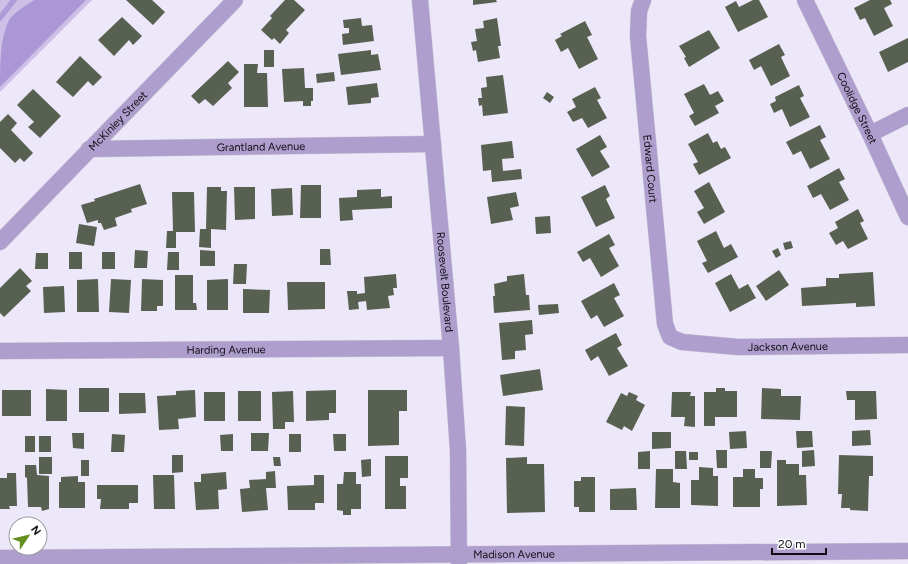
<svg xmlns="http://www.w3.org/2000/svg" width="908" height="564" font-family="Figtree,sans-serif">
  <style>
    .green { fill: #cdc0e7 }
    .forest { fill: #ac97d6 }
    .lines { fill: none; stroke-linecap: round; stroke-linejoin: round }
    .stream { stroke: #b09bda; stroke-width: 5.5 }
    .building { fill: #586051 }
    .minor-casing { stroke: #c9c4d4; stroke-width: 17 }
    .minor { stroke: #ad9ecd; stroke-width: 16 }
    .labels { text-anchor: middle; stroke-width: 4; stroke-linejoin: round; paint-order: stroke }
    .street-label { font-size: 11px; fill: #0f0d13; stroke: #fff }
  </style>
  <rect width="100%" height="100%" fill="#ece7f9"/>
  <path class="green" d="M0,0H92L0,92Z"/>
  <path class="forest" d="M34,0H86L0,87C0,65 0,38 9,20C16,11 25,6 34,0Z"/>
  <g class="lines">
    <path class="stream" d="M0,18L14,0"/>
  </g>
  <path class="building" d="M126,0H152L165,12L153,25Z
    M285,0H294L305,10L286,30L289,33L280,44L274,38L272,40L261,30L272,18L270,16Z
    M473,0H496L497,2L473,5Z
    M753,0H759L768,17L738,32L725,7L736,1L739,7Z
    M870,0H890L892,4L884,8L893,26L874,36L865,18L860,20L854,8Z
    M122,17L142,36L133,45L129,40L114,56L98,40Z
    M361,18L362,26L372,25L374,41L343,45L342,34L349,33V28H344L343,20Z
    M497,18L501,46H498L500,58L478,62L476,50L473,51L471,42L477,41L475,29L484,28L483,21Z
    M585,21L592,35L587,37L598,59L579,69L568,48L561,52L555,40L562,36L560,34Z
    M709,30L720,48L689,67L684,58L686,57L679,46Z
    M908,38V62L888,72L879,52Z
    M779,44L785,55L781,57L790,76L771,86L761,66L754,70L749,60Z
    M264,50H274V67H264Z
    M371,50V55L378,54L381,70L341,75L338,54Z
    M80,56L102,77L93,86L88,81L73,97L56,82Z
    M228,61L239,72L228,83L232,88L213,106L205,99L199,104L191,96Z
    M244,64H258L257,73H267L268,107H244Z
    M304,68L305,88H313V101H311V106H303V101L284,102L282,69Z
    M334,72L335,81L317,83L316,74Z
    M503,75L508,113L483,116L482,105L479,106L478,98H482L481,88L487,87L486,77Z
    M377,83L379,97L371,98V103L348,105L346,87Z
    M704,84L710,95L718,91L724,101L715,106L719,113L695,126L689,116L694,113L684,94Z
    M799,85L804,96L800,98L810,117L790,127L782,109L774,113L770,104L776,101L775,97Z
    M595,87L601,98L597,100L607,118L588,128L582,118L573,122L567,112L576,107L572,99Z
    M33,89L61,116L40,138L28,127L34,122L17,105Z
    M547,92L554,97L550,103L543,98Z
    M8,114L17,123L11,130L33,153L24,162L20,158L15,163L0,148V122Z
    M820,125L826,137L820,140L830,159L810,169L801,151L793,155L786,142Z
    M708,133L713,143L717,141L721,149L725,147L731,158L699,175L693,164L698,162L688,144Z
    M600,135L607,147L600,151L610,167L592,177L576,149Z
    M512,141L514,158L502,159L503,171L521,169L522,179L492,182L491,170L483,171L481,145Z
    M839,168L845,179L839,182L849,200L830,210L821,194L813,198L807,186Z
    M709,182L725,212L704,224L697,212L704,208L694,191Z
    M140,184L147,204L131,209L132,212L115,218L117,226L104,230L101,223H98V220L87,223L81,205L95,201L94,199Z
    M301,185H321V218H300Z
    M605,185L610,196L606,199L615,218L596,227L581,197Z
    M207,187H221V191H227L226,230L211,229V248L199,247L200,229H206Z
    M234,187H255V219L235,220Z
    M292,188L293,215L272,216L271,189Z
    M381,189V197L392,196V208L352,210L353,220L340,221L339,198L357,197V190Z
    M172,192H194L195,232H176V248H166L167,231H173Z
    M516,192L519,206L510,208L513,220L491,224L487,197Z
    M858,209L864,221L860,223L868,239L848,249L843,241L836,245L829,233L838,228L835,222Z
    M550,216L551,233L536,234L535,217Z
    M79,224L97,227L94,246L76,243Z
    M716,231L724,248L731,244L738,257L708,273L702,263L707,261L697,241Z
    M609,234L615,245L609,248L619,266L601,277L590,258L583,262L577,252Z
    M791,241L793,248L785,250L783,243Z
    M778,248L781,255L776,258L772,251Z
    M320,249H330L331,265H320Z
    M135,250L148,251L147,268H134Z
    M200,250L215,251V266H200Z
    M69,252H82V269H69Z
    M102,252H115V269H102Z
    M168,252H179V270H167Z
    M36,253H48V269H35Z
    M234,264H247L246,284H233Z
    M20,268L32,281L26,286L31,291L4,317L0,313V288Z
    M779,270L789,285L766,301L756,286Z
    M873,272L875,306L856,307V303L802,306L801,288L826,286V278H839V274Z
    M396,274L397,288H393L394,295L388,296L390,308L367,310L366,301L358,302L359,309L349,310L347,291H357V294L365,293L364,277Z
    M524,274L526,295H529L530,310L494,313L493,296H495L494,284L507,281V276Z
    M731,274L739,289L748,284L756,298L730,312L715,283Z
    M175,275H193V303H196L197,310H175Z
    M98,279L99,312H77V280Z
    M111,279L131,280L129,313L109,312Z
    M142,279L163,280V306H157V311H141Z
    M228,279V310H207V280Z
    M287,282H325V309L288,310Z
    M614,283L620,295L614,298L624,316L604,327L597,315L591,319L581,301Z
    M64,286L65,312L44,313L43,287Z
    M243,289L270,290L269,313H243Z
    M558,304L559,313L539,315L538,305Z
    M532,320L533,334L525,335L526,350L515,351V359L502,360L499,323Z
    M616,333L622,345L617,348L628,366L609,376L598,356L591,361L585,350Z
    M540,369L543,390L503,396L500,375Z
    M79,388H109V412H79Z
    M716,388H725V391H737V417H715V426H704V392H716Z
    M762,388L781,389V396H801L800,420L761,419Z
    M46,389L67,390V421H46Z
    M2,390H31V416H2Z
    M195,390L196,417L178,419L179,429L159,430L157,396L176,395V391Z
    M336,390V413H329V420L306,421V391Z
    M368,390H407V411H399V445L368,446Z
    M238,391H261V421H238Z
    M293,391L294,422H285V429H273L272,392Z
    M846,391H876L877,419L855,420V400H847Z
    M204,392H225V421H204Z
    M629,392L638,396L636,400L645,405L632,431L624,426L622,430L606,422L621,393L627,396Z
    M672,392H691L690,396H695V427L684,426L685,417H671Z
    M119,393H145L146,413L119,414Z
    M506,406L525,407L524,446L505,445Z
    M870,430L871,445L852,446V431Z
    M746,431L747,448L730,449L729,432Z
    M796,431H812L813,447L797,448Z
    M652,432H671V448L652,449Z
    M72,433H84V449L73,448Z
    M251,433H269L268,451H251Z
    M112,434L125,435L124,452H111Z
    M233,434V451H221L220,435Z
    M289,434H301V452H289Z
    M333,434H346V451H334Z
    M25,436H35V452H25Z
    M39,436H51V452H39Z
    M716,450H727V468H717Z
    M814,450L815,466L802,467V451Z
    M650,451V469H638V452Z
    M675,451H686L687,469H675Z
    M760,451H772L771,468H760Z
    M689,452H698V460H689Z
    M172,455H183V472L172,473Z
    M839,455L873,456V476H869L868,511L850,510V508H841L842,494H838Z
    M385,456H408V478H400V486H406V509H385Z
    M39,457H52V474H39Z
    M273,457H280L281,466H274Z
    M527,457V464H544L545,512L507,513L506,458Z
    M371,459V476L362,477L361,460Z
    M81,460H89V476H81Z
    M777,460H786V464H799V475H806L807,505L777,506Z
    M25,465H36L37,475L49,476V509L42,511L41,507H28L27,478L25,477Z
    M699,467L713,468V476H718V506L691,505V480H699Z
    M656,469H673V482L680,483V508H655Z
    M743,469H755V478H763V489H760V507H733V477H743Z
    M275,471L276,488H266L268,510L242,512L240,489L250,488L249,480L266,479V472Z
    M226,472L227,489L218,490L219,509L196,510L194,482H201V474Z
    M344,472H356V484H361V509H351V515H343V511L337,510V484H343Z
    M7,473H16L17,506H9L10,509H0V478H7Z
    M153,475H174L175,509H154Z
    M314,475H324V503H315V510H288L287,486L314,485Z
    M78,476V482H85V508H59V482H61V477Z
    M581,477H595V512H579V507H574V481H581Z
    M97,485H138V503H129V509H100L101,499H97Z
    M636,488L637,510H610V489Z"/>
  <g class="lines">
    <g class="minor-casing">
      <g id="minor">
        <path id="s1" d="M420,0L451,348L458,450L459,564"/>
        <path id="s2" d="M643,0L639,11L638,36L665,324L670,337L682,342L738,347L908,345"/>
        <path id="s3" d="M805,0L870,134L908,217"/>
        <path d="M870,134L908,115"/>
        <path id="s4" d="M89,149L433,144"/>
        <path id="s5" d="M0,242L235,0"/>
        <path id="s6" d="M0,351L451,348"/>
        <path id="s7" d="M0,558L908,551"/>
      </g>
    </g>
    <use href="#minor" class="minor"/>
  </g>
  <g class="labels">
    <g class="street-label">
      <text dy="4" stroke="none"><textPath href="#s3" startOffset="120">Coolidge Street</textPath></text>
      <text dy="4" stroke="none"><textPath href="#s5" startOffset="169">McKinley Street</textPath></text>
      <text dy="4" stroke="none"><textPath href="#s4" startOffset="172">Grantland Avenue</textPath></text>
      <text dy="4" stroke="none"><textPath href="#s2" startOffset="170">Edward Court</textPath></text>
      <text dy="4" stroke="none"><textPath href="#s1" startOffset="283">Roosevelt Boulevard</textPath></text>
      <text dy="4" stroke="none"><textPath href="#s2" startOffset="459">Jackson Avenue</textPath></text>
      <text dy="4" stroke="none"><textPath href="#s6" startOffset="226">Harding Avenue</textPath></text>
      <text dy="4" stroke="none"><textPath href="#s7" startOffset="514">Madison Avenue</textPath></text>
    </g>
  </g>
  <g transform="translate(28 536) rotate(55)"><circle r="19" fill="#ffffff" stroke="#9f9ea1"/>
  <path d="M0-3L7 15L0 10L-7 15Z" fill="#649022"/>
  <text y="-6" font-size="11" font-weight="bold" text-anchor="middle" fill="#0f0d13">N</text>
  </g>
  <path d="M772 548v6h54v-6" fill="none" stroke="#0f0d13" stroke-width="2"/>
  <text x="778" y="548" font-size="12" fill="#0f0d13" stroke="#ffffff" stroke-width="3" paint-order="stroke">20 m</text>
</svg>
